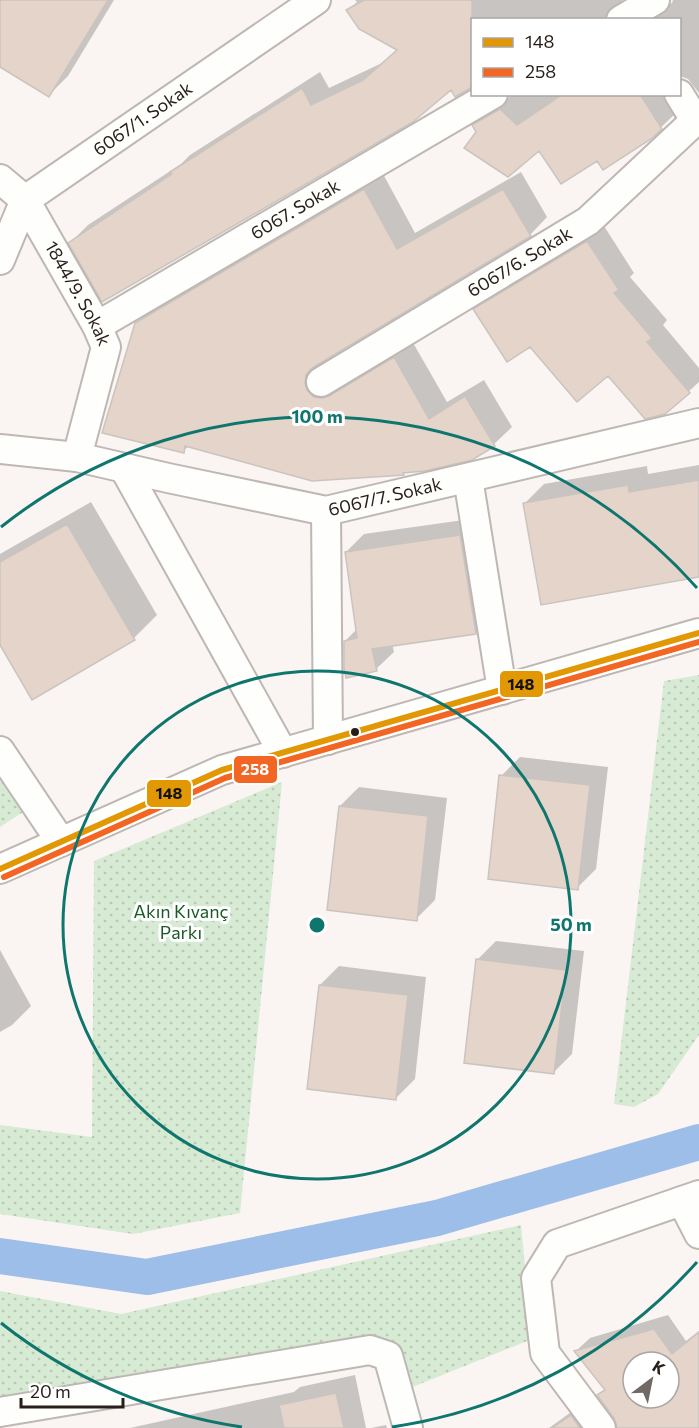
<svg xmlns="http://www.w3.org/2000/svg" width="699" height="1428" font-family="Commissioner,sans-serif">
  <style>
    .park { fill: url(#park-dots) }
    .shadow { fill: #0003; fill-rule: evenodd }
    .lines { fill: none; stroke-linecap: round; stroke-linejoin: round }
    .canal { stroke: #9cbee8; stroke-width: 36 }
    .building { fill: #e5d4ca; stroke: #cac4bf; stroke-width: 1.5; fill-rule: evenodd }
    .street-casing { stroke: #beb7b3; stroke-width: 32 }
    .street { stroke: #fefefd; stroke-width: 28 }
    .bus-1-casing { stroke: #fff; stroke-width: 10 }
    .bus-2-casing { stroke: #fff; stroke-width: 10 }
    .bus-1 { stroke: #e29802; stroke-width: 6 }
    .bus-2 { stroke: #f26522; stroke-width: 6 }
    .ring { fill: none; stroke: #0f766e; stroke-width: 3 }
    .bus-dot { fill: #271e19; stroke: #fff; stroke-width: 2 }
    .labels { text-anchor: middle; stroke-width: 6; stroke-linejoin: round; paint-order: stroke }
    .street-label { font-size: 18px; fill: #271e19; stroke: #fff }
    .park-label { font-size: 18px; fill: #175a23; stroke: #fff }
    .centre { fill: #0f766e; stroke: #fff; stroke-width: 3 }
    .ring-label { font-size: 18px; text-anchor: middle; font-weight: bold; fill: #0f766e; stroke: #fff; stroke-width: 6; stroke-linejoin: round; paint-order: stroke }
    .line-badge { stroke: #fff; stroke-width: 2 }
    .badge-label { font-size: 16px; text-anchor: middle; font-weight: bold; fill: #fff }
    .pale-badge-label { font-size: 16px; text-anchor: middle; font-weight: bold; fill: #111 }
  </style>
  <defs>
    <pattern id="park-dots" width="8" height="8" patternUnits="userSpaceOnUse" patternTransform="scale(1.5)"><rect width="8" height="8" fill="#d6ead4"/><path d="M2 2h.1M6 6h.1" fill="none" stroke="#b8c8b5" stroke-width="1.8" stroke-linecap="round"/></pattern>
  </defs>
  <rect width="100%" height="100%" fill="#faf5f2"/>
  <path class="park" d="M699,675V1035L658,1094L634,1107L614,1104L664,681Z
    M0,778L23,812L0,827Z
    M282,782L240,1213L133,1234L0,1214V1125L92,1137L94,861Z
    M521,1225L532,1339L410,1388L399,1345L368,1339L0,1396V1291L121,1314Z"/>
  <path class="shadow" d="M0,0H114L68,76L49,95L0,65Z
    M355,0H622L624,11L639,20H472V85L456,95L451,88L70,243L88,225L181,164L190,155L320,72L329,88L382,63L398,49L348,10L357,2Z
    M673,0H699V93L688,79L680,76V20H639L648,17L672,3Z
    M680,77L689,96L679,110L650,138L598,158L540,149L478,132L474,126L491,108L510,97L511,94H680Z
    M382,172L415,233L521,172L547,217L530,235L323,360L325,373L412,341L447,402L484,380L512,427L494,444L472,458L406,471L403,473L189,446L183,451L136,324L155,305Z
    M604,226L634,273L630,277L667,320L663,325L699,368V382L665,413L608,373L531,345L475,310L492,293Z
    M699,465V575L525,503L544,484L647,466L648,474Z
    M91,502L157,615L134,638L32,698L0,642V554Z
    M478,518L493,615L476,633L392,644L394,652L376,669L345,641L357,629L346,552L364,534Z
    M520,757L608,767L596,869L577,888L501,776Z
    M359,787L447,798L435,900L416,919L340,806Z
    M496,941L584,951L572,1054L553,1073L477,960Z
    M0,950L31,1006L12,1025L0,1032Z
    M339,966L426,977L415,1079L396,1098L320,985Z
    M668,1315L686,1341L699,1331V1428H619L616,1418L599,1396L606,1389L576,1351L590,1338ZM633,1362H669V1398H633Z
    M355,1375L366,1428H130L294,1392L300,1387Z
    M585,1402L607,1428H549Z
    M386,1425L387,1428H371Z"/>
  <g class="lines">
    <path class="canal" d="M0,1256L147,1277L437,1218L699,1142"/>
  </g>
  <path class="building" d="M0,0H108L49,97L0,67Z
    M364,0H472V87L455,97L451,90L413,122L102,302L68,243L172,174L170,172L302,88L311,105L363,80L397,50L359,29L346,10Z
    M563,94H640L662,129L651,139L603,170L597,161L561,184L539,151L508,177L464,148L476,132L472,125L500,109L517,125Z
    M364,189L397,249L503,189L531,236L312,368L306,375L305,383L307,390L314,397L322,398L329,396L394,357L429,419L465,396L495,446L472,460L425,471L403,473L404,475L312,481L185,446L184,453L102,433L135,323Z
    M587,241L619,290L614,293L652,338L647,342L690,393L665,414L645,419L608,376L577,402L530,347L507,362L473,309Z
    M699,480V577L541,605L523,503L628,485L629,492Z
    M67,524L135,640L32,700L0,645V562Z
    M460,535L476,634L372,649L377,671L346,678L344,668V641L357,638L345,552Z
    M499,775L590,785L578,890L488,879Z
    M339,806L428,816L417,921L327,910Z
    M476,959L566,970L554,1074L464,1063Z
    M319,985L408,995L396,1100L307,1089Z
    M654,1329L672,1354L699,1332V1428H617L614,1418L597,1395L605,1390L574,1351ZM633,1362H669V1398H633Z
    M336,1393L344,1428H284L279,1405Z
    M571,1415L580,1428H552Z"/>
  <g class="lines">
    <g class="street-casing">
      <g id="street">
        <path d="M621,20L655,0"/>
        <path d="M679,94L695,120"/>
        <path id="s1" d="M0,179L25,200L97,326L106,347L77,457"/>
        <path id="s2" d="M0,260L25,200L316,0"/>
        <path id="s3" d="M97,326L493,94"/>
        <path id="s4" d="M321,382L588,221L699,117"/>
        <path id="s5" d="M0,449L77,457L168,478L326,511L699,423"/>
        <path d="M124,468L283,753"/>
        <path d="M468,478L502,690"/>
        <path d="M326,511L328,740"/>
        <path d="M0,751L61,842"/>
        <path d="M0,869L222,770L699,633"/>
        <path d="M682,1201L699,1234"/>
        <path d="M0,1412L370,1350L388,1356L408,1428"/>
        <path d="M601,1428L545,1353L536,1278L557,1244L699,1195"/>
      </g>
    </g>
    <use href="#street" class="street"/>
    <g class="bus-1-casing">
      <path id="bus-1" d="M0,869L222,770L699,633"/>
    </g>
    <g class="bus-2-casing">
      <path id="bus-2" d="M4,877L225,778L699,642"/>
    </g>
    <use href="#bus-1" class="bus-1"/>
    <use href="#bus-2" class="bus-2"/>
  </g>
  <g class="ring">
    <circle cx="317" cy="925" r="254"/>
    <path d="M697 1262A508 508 0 0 1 392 1427M242 1427A508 508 0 0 1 1 1323M1 527A508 508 0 0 1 697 588"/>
  </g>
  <circle class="bus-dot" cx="355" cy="732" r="5"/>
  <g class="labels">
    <g class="street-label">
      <text dy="6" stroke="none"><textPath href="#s2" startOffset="208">6067/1. Sokak</textPath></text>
      <text dy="6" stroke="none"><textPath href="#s3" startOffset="230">6067. Sokak</textPath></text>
      <text dy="6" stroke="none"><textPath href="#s4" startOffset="232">6067/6. Sokak</textPath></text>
      <text dy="6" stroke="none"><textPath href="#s1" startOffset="140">1844/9. Sokak</textPath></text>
      <text dy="6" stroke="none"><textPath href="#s5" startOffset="393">6067/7. Sokak</textPath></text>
    </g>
    <g class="park-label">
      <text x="181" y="918">Akın Kıvanç<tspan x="181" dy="21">Parkı</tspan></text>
    </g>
  </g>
  <circle cx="317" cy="925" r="9" class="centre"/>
  <g class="ring-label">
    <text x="317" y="423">100 m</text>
    <text x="571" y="931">50 m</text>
  </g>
  <g class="line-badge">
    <rect x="499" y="670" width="45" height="28" rx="6" fill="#e29802"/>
    <rect x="233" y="755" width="45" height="29" rx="6" fill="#f26522"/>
    <rect x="146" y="779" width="46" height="29" rx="6" fill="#e29802"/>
  </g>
  <g class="badge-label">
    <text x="255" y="775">258</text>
  </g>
  <g class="pale-badge-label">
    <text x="521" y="690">148</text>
    <text x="169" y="799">148</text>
  </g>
  <rect x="471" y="18" width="210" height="78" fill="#ffffff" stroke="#a9a5a3" stroke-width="1.5"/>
  <rect x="483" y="38" width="30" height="9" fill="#e29802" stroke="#a9a5a3" stroke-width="1.5"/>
  <text x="525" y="48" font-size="18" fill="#271e19">148</text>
  <rect x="483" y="68" width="30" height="9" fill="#f26522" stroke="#a9a5a3" stroke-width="1.5"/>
  <text x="525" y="78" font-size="18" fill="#271e19">258</text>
  <g transform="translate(651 1380) rotate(32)"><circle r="28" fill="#ffffff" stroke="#a9a5a3" stroke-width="1.5"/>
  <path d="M0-4.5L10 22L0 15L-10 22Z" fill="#716965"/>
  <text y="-9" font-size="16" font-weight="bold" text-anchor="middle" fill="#271e19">K</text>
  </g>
  <path d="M21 1398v9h102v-9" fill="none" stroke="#271e19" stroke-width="3"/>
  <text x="30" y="1398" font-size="18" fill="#271e19" stroke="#ffffff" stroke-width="4.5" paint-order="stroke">20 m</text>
</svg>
